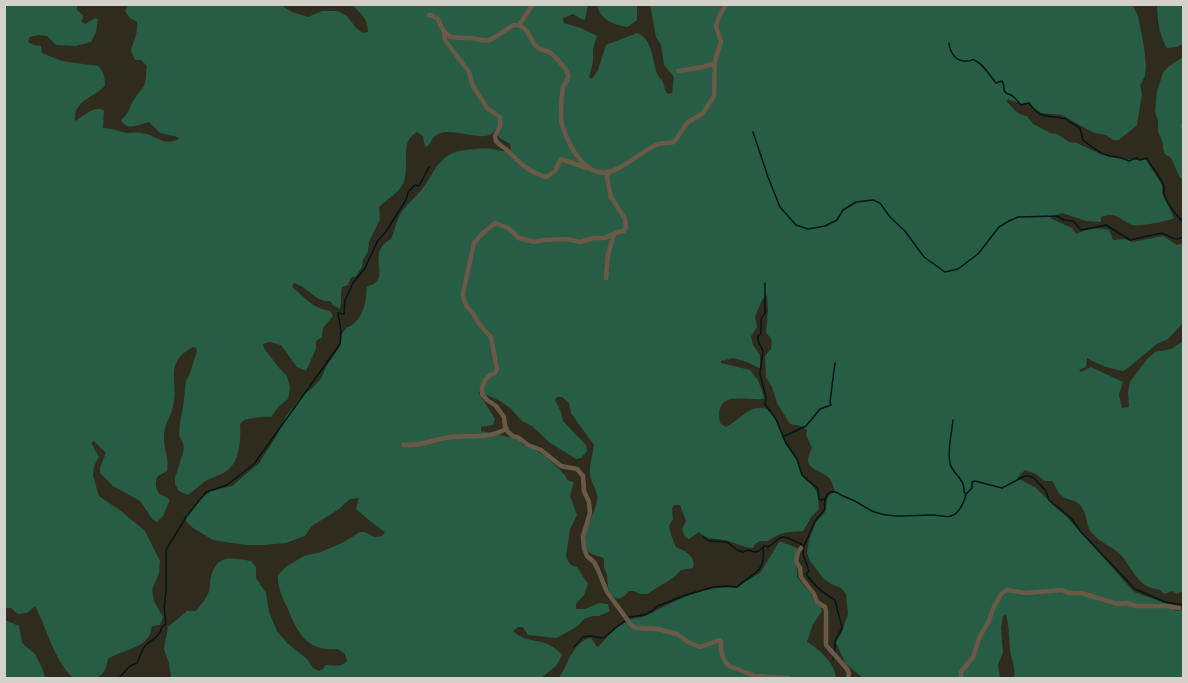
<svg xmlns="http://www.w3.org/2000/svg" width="1188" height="683" font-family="Karla,sans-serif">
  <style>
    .green { fill: #275c45 }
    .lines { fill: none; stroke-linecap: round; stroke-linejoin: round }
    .stream { stroke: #01161b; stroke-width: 1.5 }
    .minor { stroke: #6a5947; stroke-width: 4.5 }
  </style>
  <rect width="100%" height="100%" fill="#2f2c1e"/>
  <path class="green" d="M1132,4L1138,16L1144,47L1146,67L1145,76L1140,86L1142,94L1137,125L1119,140H1113L1106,135L1094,133L1062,115L1041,113L1033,108L1029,102L1021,104L1008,99L1007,102C1012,107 1019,117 1027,116L1033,124L1050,133L1057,134L1069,142L1077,143L1102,155L1135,160H1146L1162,185V193L1174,218C1169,221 1138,227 1132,225C1120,220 1117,211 1101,217V222L1086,221L1062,213L1050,218L1072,228L1076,234C1087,229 1098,227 1109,230L1113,240L1125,239L1132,242L1163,236L1177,245L1183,243V323L1168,339L1157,344L1124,371C1110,369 1100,365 1087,358L1086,367L1079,370L1081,372L1091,367L1123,382L1119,395L1122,408L1129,407L1128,392L1130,382L1147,359L1155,352L1171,349L1183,341V591L1177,594L1172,591L1164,594L1159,589C1141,590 1131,568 1122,556C1115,548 1100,543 1092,533C1085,526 1088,512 1079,504C1074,499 1067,500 1062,496C1056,492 1056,485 1052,481H1045L1036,474L1025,470L1017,478L1036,488L1053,505L1068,518L1134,592L1168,604L1176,611L1183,610V678H1014C1016,668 1011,659 1010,649C1009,636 1009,626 1006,614L1003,616L1001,627L1003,653L998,664L1000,678H863L845,663L836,642L842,632L848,614L846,594L841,588L831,584L824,579L810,561L807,553L809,540L816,522L825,512L828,497L835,491C833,486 832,480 828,477C815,467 801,469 812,448L806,435L807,430L801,426L790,424L777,403L772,387L766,377L765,356L771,349L772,342L770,337L766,333L768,310L767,296L766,295L762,300L755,317L757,327L751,336L753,345L760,355V368H759L747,362L733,358L721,361V363L750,370L758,380L764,397L763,399C743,401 714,389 720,423L726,427C737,422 749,406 762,408C776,410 779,431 784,441C787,448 794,454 797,461C799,467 799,472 804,478C808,483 814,485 816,491C819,496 818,503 819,509L812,516L803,531L789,532L780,534L767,541H760L755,544L753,548C743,548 737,543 728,541C715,537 710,542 699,532L689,539L685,537L682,529L686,521L680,505H674L672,508L673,519L669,526L671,535L676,547C686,551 696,557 693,568L681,570L673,578L647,594H640L634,591H629L623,597L618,599L612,596L608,588L607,575L604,568V560L603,558C599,556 593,555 590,553C573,537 600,512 597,495C596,488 590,481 590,473C589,465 593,454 594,445L571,413L569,403L562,397H557L555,400L561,412L563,421L586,445L587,451L581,458L576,459L549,442L532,426L522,421L511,409L500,401L487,395L478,392L495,419L493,425L481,427V431L518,439L523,445L534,449L545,456L557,467L565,475L567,480L574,482L570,496L577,515L570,529L566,556L568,561L571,565L577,567L588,584L584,595L576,604V609H585L599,603L608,604L610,611L599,616H592L584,619L578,626L557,638L528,635L523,627H518L513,631C529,646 545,635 562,655L556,666L541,678H171L169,663L164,649L168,627L187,611H196C200,605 207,598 209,591C210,587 210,584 210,581C216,554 228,557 251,561L256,567V578L266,593L269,612L277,631L287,643L307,659L313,668L319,671L323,669L326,665C334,666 342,667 347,661L345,654L338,649C306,652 298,633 287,607C282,597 277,586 278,575L287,566L304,556L321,552L344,542L360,532H365L374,537L382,536L385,532L370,521L356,509L359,498L350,499L339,509L312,526L305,536L286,543L264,545H246L213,540L193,528L186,521V515L201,499L211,491L232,486L259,463L277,435L286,416L300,398L310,390L321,379L326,367L340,346L342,334L346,328C363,322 366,303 367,287C370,285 374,285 376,282C386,273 368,251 391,239C395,230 396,221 401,213C408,202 419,195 425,185C438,166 440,154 465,150C474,149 484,148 493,149C500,150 504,153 511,150L510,144L500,138L498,136V131L501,127L498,125C497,127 494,132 493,133C480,144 447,122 433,138C431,141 429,144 428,146L425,147L423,136L417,132C398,142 411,167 403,184C398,193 386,200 379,207L380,219L369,242L368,251L363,260L362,267L356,276L351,278L348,285L342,287C340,294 342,301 340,309L333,305L330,301C315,302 308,287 294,283L292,287C306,298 312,308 330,311L333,316L323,328L322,337L316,341V349L306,371L297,367L281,345L270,342L263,344L264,348L279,368L287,376L290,387L288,399L279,406L271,417C261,416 253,418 244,420L240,424C241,441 240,463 225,472C218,476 209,478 203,483C198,487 193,491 188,495L179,491L175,484V478L183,453L184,446L179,435L180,423L183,407L186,381L190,373L197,351L196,348L193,347C163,363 179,382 173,406C171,417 163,427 164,438C164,451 169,456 167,471C164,473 161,474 158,476C154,481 156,492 161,495C164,496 167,497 170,500L163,516L157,522L153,520L140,501L113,486L100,473V467L106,453L94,441L91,443L99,457L94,466L93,476L99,496L121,511L145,531L160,561L159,573L152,590L154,601L163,617L160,625L152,626C151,630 151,633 149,636C141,649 120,651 108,659C104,682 94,678 73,678C53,658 48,631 35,606L27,613L18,614L11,608H5V5H77V10L83,15V18L81,21L85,24L95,18L98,19L96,32L91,42L76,46L56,45L47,36L39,35L30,37L28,42L34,45L41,46L42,53L59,60L68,62L98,66C104,72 105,77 105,86C93,98 73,101 75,121C84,116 93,106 104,110L103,128C111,128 119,131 127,133C132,133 137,132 142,133C157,135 162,147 179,139L178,137L160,133L149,122C139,124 127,132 121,120C128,114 128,112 132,103C135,97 140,92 144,86C147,80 145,73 147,66L141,60H135L131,51C134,39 138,34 137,22L130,18L125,11L128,6L126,5H281L292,12L308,17L322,11H338L347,16L356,28L363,33L368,32C367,18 363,15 353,6V5H588L585,20L581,19L573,14L563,18L564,23L581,28L597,36L593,49V62L589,77L592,79L598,70L606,45L637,33C655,40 651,64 659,77C660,79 661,79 662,81C665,86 664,90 668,94L672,93L674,77L664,65L661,45L656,37L650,5Z
    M597,5H637V20L628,27C614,25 600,20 597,5Z
    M1157,5H1183V44L1176,47L1167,48C1158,31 1158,23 1157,5Z
    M1183,57V181L1179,176L1171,158L1165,154L1163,149V144L1158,131V121L1155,112L1157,91L1163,73L1168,67Z
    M779,542H782L797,548C794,560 798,566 797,577L811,594L815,603L821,607L822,611L813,624L807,642C820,650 835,663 836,678H559C568,665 573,641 591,638L597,647L600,645C607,636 621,623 632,619C636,617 641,618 645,616C674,602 703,584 737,588L745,582L760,573Z
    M5,620L19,626L22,643L35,654L43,670L45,678H5Z"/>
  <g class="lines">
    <path class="stream" d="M949,43C950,53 956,62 967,61C973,61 971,58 976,61C985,66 990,76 996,83L1002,81C1004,84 1004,87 1004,90C1006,95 1008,93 1011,95C1015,97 1018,102 1021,105L1029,103C1043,122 1047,113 1066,119L1068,121L1080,128L1083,140C1090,146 1100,153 1109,156C1116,157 1122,157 1129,161L1136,158L1140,160L1147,158C1151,167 1159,174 1163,184C1166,190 1163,186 1164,193C1165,201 1178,218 1184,222
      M753,132L768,177L780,207L796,225L808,229L825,226L837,220L843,210L856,202L873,200L880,203L890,217L905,231L924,257L945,272L958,269L978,254L999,227L1009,221L1018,217L1057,216L1064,220L1073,221L1081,230L1106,225L1130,240L1162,233C1171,236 1175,243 1184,236
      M765,283V313L761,319V333L758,336V341L763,351L760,373L766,398L765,404L776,419L786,443L797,459L802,475L818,489L819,499L822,500L824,499
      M785,436L806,426L820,409L831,405L830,402L835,363
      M967,493L972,488V482L975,481L1002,488L1025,476H1030L1034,478L1046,491L1049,500L1071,518L1081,532L1135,589L1165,602L1184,605
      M703,537L709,541L727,542L737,550L743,552L748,550L755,552L759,551L762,548
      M629,617L644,615L652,611L658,606L683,596L713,587L728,586L737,587C753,572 766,574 763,547L764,546L768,547L780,538L783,537L788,538L803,545
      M574,647L583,637L591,636L601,638L605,637L615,628L625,621
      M833,660L835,647V641L842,628L835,600C822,592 815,587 806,574L809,571L803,554L804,546L815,521L825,509C824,503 824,490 835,492C838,492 840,495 843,496C855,500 861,505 872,511C891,519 913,515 933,515C938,515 946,518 951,516C960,513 964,502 966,494L964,492C965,477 953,476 950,463C947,450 952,433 953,420
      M119,678L130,666L137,663C140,657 142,649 146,645C153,639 160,636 162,627L166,624L164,607L166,591V550L186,517L206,492L227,485L254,464L340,344L341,331L338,313L344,314L345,300L353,283L365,268L378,240L385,233L406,200L408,192L415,185L419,186L429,167"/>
    <path class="minor" d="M429,15H431L438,19C445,39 451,38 471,38C476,38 484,42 489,40C497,38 506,28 514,25C527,24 528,36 535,45C540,51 546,50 551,53C554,55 568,71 568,75C569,79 565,83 563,87C561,97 561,109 561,119C561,126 571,147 575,153C603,194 625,160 656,145C662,142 668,144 674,142L688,122L703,113L714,96L715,61L721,42L716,26L719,17L726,4
      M519,25L533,4
      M444,33L445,40L469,72L473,86L487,108L500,117V126L495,136L496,141C500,146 506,148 510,153C523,166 528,171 546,177L555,171L561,159L587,168
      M678,71L703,67L715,63
      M1183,126L1184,125
      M609,172L607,178L611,197L625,219L626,227L624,231L617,232L605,238H593L580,242L566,239L543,240L534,242L519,238L508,228L495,223L482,234L474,243L463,293L464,300L467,307L473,313L479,324L491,337L497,369L495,373L490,375L485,380L482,389V394L487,400L496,406L504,417L505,426L508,432L513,436L519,438L528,445L541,450L561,466L577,469L583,476L584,491L589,502L590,513L583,536L584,548L587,556L594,562L598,570L607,592L632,626L636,628L658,629L677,634L688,642L700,647L720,640L721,642C720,650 723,661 729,666L755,676L789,678
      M606,278L608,254L614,234
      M403,445C422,446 429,441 445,438C466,434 487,440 506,429
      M801,548L798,552L796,561L800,568L801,577L814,594L817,602L825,607L826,611V645L847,669L849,673L848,678
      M961,678V672L973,657L980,636L988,623L993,609L1001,594L1007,590L1025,593L1062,590L1068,593H1081L1118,604L1127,603L1136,606H1167L1179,608"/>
  </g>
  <rect width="1188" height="683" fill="none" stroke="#d3d1c9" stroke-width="12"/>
</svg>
